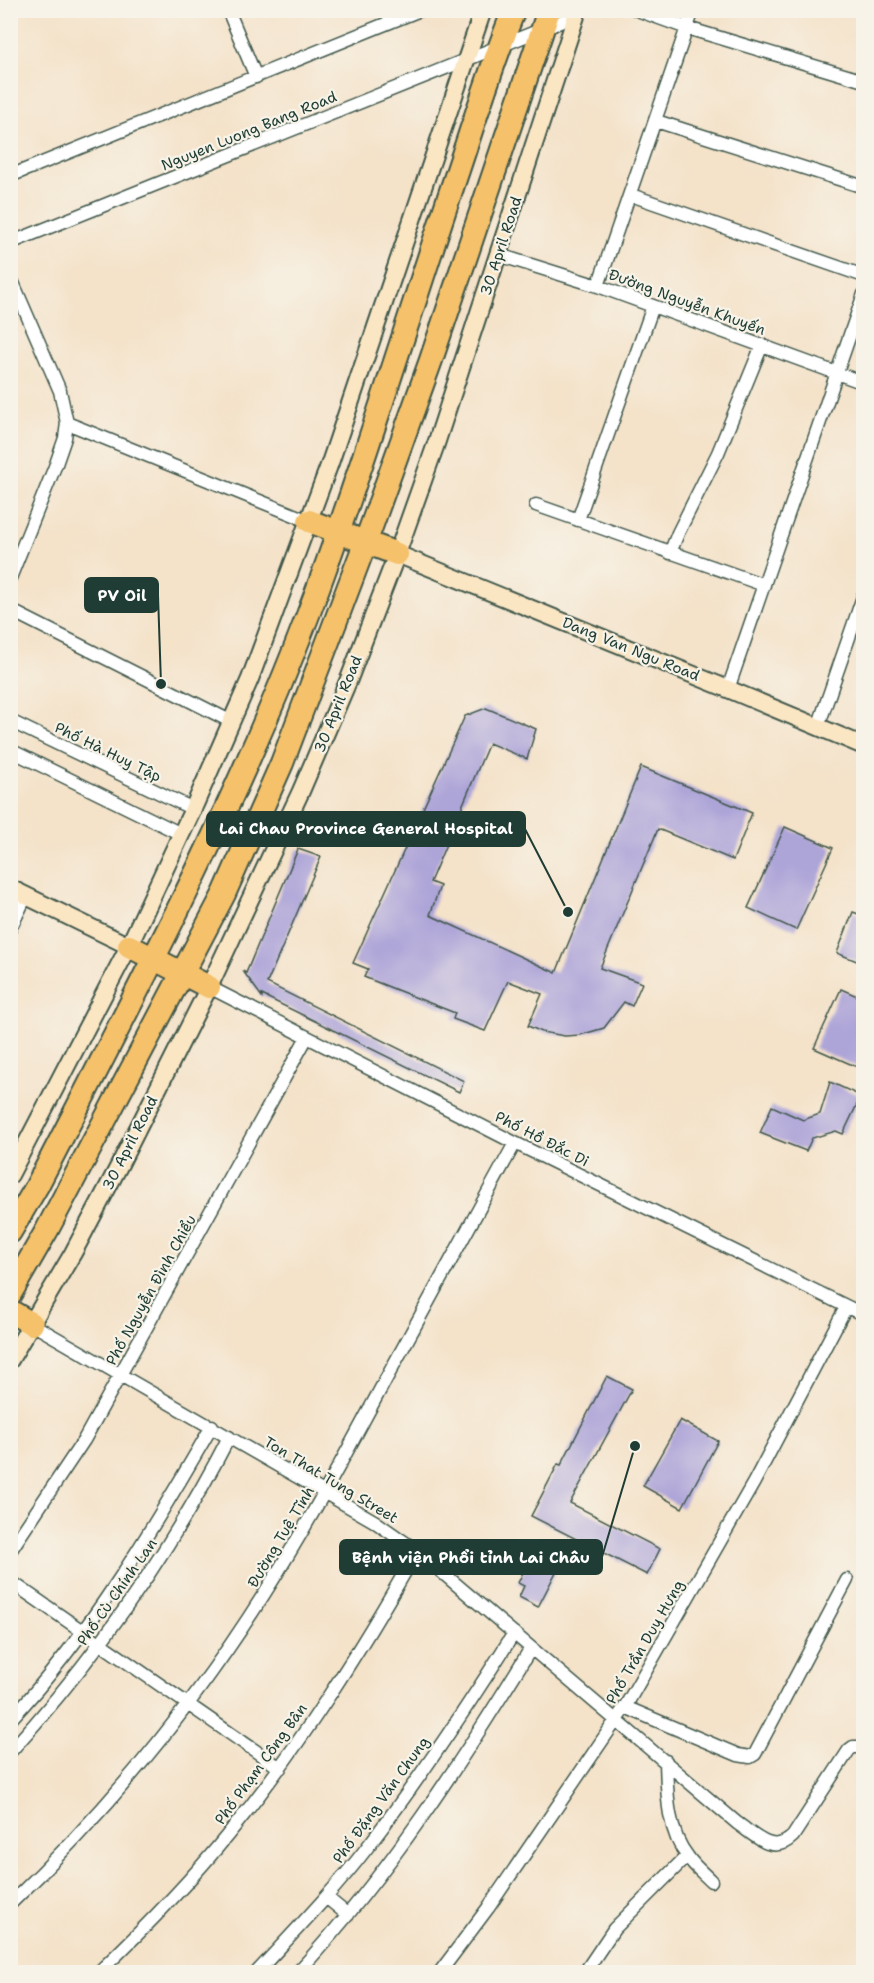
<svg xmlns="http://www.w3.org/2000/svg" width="874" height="1983" font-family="'Shantell Sans',sans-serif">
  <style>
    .building { fill: #ada4d8 }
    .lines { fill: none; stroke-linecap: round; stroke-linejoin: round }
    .street-casing { stroke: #3f564a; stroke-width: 15 }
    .secondary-casing { stroke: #3f564a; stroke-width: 20 }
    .highway-casing { stroke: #3f564a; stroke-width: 26 }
    .street { stroke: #fff; stroke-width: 12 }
    .secondary { stroke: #fbe6c4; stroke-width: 16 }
    .highway { stroke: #f5c16b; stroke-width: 22 }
    .labels { text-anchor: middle; stroke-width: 4.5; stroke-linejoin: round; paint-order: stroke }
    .street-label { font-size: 15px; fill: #1f3d34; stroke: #f7f3e8 }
    .leader { fill: none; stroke: #1f3d34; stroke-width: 2 }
    .callout-dot { fill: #1f3d34; stroke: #f7f3e8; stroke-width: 2 }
    .callout { fill: #1f3d34; stroke: #1f3d34; stroke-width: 2 }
    .callout-label { font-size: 16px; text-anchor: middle; font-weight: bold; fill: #fff }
  </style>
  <rect width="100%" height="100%" fill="#f7f3e8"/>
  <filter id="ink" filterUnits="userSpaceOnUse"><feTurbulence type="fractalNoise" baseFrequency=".0167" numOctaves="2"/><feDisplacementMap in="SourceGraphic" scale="12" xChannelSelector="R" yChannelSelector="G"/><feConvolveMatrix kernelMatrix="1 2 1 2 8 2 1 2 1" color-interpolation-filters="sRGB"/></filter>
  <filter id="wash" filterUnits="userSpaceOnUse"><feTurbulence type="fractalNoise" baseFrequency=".008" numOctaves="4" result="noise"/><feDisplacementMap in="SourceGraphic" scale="24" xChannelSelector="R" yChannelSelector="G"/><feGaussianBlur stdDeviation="1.35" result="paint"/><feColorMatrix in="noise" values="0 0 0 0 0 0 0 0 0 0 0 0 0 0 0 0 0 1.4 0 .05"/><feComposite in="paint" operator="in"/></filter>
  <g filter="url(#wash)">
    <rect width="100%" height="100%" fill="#f4e2c9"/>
    <g id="blocks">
      <path class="building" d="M486,708L536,729L527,759L489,743L430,882L440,886L430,915L556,973L641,767L752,813L733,860L658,829L600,968L642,983L632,1006L624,1002L604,1028L580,1035L565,1036L542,1032L528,1026L542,994L508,981L485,1031L453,1019L455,1013L364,977L368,969L353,963L465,716Z
        M785,827L833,848L796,930L748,908Z
        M298,849L321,857L267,983L464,1081L459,1092L262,995V997L243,971L246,973Z
        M853,912L864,916V964L837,953Z
        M841,989L864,999V1070L814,1048Z
        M830,1082L861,1096L843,1134L836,1131L812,1138L806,1151L760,1133L772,1106L803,1120L820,1114Z
        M607,1376L632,1389L570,1503L660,1549L647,1575L531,1516L558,1464L561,1465Z
        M680,1420L718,1441L682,1508L643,1486Z
        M531,1556L557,1570L538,1607L519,1597L524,1586L518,1583Z"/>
    </g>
  </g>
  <g filter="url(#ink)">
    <use href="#blocks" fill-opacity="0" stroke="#3f564a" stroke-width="1.5"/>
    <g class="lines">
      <g class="street-casing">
        <path id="street" d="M228,10L256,77
          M637,10L687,28L864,81
          M656,121L864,187
          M10,176L420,10
          M631,195L864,276
          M10,243L575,16
          M499,255L598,286L864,383
          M10,276L60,391L67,423L65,438L56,464L10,578
          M598,286L693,10
          M67,423L309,521
          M536,505L764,585
          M578,520L653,306
          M670,553L678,533L718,453L762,345
          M10,610L232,722
          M728,689L864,294
          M10,721L193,809
          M818,727L864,594
          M10,750L181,834
          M10,929L26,896
          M209,987L515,1143L864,1315
          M32,1324L374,1521L417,1551L737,1823C756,1836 773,1856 793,1836L849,1750L853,1747H864
          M10,1551L84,1440L307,1037
          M10,1581L280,1768
          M625,1707L738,1755L750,1757L755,1754L847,1580
          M10,1720C92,1632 152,1530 212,1426
          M10,1752C97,1656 170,1552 229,1437
          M666,1761C667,1793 667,1831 688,1857C694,1866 703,1873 711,1881
          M326,1897L348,1915
          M10,1904C107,1811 192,1708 264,1594C306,1528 343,1459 380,1390C425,1307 470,1225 515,1143
          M99,1972C145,1928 190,1882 230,1832C301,1745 361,1649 417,1551
          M257,1972C294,1932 333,1892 366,1849C419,1780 468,1706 514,1633
          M298,1972C390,1872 460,1764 531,1648
          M440,1972L488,1908L625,1707L754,1482L846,1307
          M585,1972L614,1929L687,1856"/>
      </g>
      <g class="secondary-casing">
        <path id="secondary" d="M397,554L728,689L864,746
          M10,888L129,946
          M10,1175L129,946L193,809L250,679L330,463L483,10
          M10,1360L73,1253L119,1166L209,987L301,791L349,679L397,554L436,444L578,10"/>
      </g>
      <g class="highway-casing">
        <path id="highway" d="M309,521L397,554
          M129,946L209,987
          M10,1232L37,1186C133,999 233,813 308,615C362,472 406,324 455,179C474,123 491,66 514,10
          M10,1294L47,1230L224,894L282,763L366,541L431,360L549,10
          M10,1311L32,1324"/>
      </g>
      <use href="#street" class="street"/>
      <use href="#secondary" class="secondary"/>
      <use href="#highway" class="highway"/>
    </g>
  </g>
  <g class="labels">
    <g class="street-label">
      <text transform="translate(249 131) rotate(-22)" y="5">Nguyen Luong Bang Road</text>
      <text transform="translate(501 246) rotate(-72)" y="5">30 April Road</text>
      <text transform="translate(687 302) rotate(20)" y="5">Đường Nguyễn Khuyến</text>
      <text transform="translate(631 649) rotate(22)" y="5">Dang Van Ngu Road</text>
      <text transform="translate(338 704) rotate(-68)" y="5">30 April Road</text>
      <text transform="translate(108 752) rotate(26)" y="5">Phố Hà Huy Tập</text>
      <text transform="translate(542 1139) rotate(27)" y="5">Phố Hồ Đắc Di</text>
      <text transform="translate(130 1143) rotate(-63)" y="5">30 April Road</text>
      <text transform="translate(151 1290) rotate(-61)" y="5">Phố Nguyễn Đình Chiểu</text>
      <text transform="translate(331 1480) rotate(31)" y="5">Ton That Tung Street</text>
      <text transform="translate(281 1537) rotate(-59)" y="5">Đường Tuệ Tĩnh</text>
      <text transform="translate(117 1592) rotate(-55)" y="5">Phố Cù Chính Lan</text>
      <text transform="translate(645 1642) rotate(-60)" y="5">Phố Trần Duy Hưng</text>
      <text transform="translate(261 1764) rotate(-54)" y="5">Phố Phạm Công Bân</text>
      <text transform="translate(381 1800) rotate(-54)" y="5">Phố Đặng Văn Chung</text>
    </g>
  </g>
  <path class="leader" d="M161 684L158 595M568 912L525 829M635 1446L602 1557"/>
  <g class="callout-dot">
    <circle cx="161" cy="684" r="6"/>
    <circle cx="568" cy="912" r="6"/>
    <circle cx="635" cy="1446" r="6"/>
  </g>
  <g class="callout">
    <rect x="85" y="578" width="73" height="34" rx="6"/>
    <rect x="207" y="812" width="318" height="34" rx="6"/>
    <rect x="340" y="1540" width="262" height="34" rx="6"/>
  </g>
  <g class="callout-label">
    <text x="122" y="601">PV Oil</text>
    <text x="366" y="834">Lai Chau Province General Hospital</text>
    <text x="471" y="1563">Bệnh viện Phổi tỉnh Lai Châu</text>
  </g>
  <rect width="874" height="1983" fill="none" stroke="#f7f3e8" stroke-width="36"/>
</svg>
